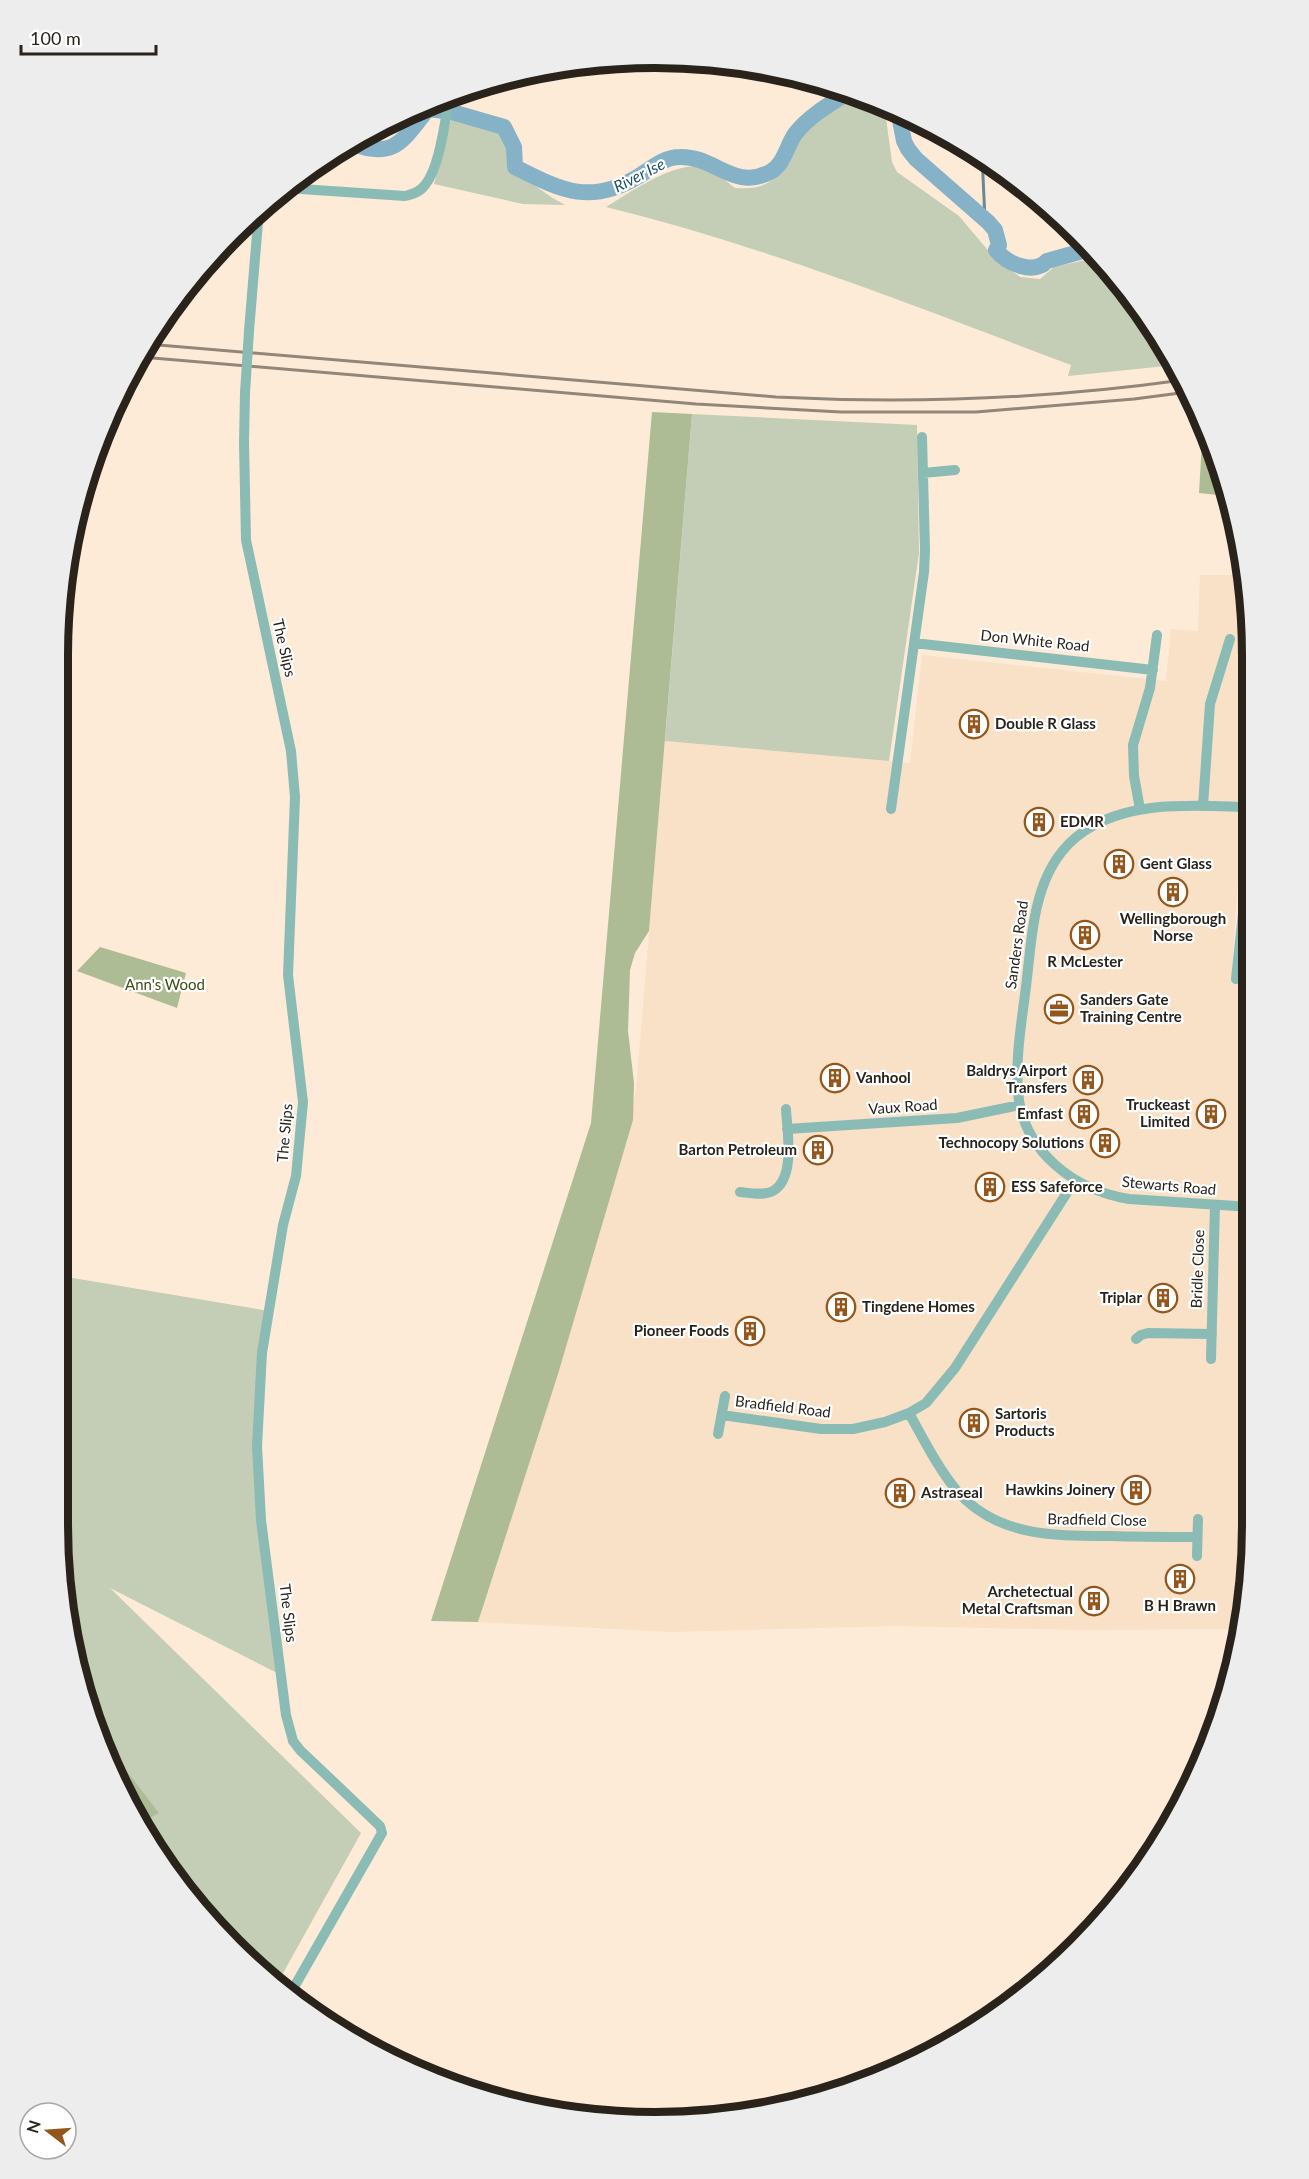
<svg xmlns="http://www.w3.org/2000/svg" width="1309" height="2179" font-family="Lato,sans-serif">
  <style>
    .built { fill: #f8e1c6 }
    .green { fill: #c4cdb5 }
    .forest { fill: #aebc95 }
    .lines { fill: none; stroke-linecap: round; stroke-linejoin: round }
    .stream { stroke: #6a8794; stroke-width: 3 }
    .river { stroke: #86b2c8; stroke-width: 16 }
    .street { stroke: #8abbb5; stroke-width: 10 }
    .rail { stroke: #928678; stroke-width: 3 }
    .street-bridge { stroke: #8abbb5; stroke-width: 10 }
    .labels { text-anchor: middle; stroke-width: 4.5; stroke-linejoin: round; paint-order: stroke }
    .street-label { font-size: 15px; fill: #29231b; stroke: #fff }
    .poi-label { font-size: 15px; font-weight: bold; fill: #29231b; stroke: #fff; text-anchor: start }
    .park-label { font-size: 15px; fill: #3c4d10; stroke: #fff }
    .water-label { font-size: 16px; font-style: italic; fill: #1b536a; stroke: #fff }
    .rim { fill: none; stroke: #29231b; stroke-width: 8 }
  </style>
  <rect width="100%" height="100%" fill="#fdebd7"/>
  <path class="built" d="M1200,575H1243L1251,615V799H1243L1232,973L1251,976V1564L1238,1629L1081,1630L895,1626L672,1632L478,1622L628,1137L636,1089L665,741L910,763L922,655L1166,681L1171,629L1198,631Z"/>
  <path class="green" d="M859,95L884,103L892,162L897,172L959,216L992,255L1020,277L1040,279L1054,267L1100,257L1172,356L1176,365L1068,376L1071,365C917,307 765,246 606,207C630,193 680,156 709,169C718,173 727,182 735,188C785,192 777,162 802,135C818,119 840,107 859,95Z
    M452,116L501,129L512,147V169L551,197L565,205L523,204L434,184Z
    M692,414L917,425L919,553L889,761L665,741Z
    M61,1276L269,1311L257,1446L281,1675L110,1588L361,1833L277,1984L180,1888L119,1789L89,1716L62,1603Z"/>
  <path class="forest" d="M652,412L692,414L649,931L635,953L630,970L628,1031L634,1083L633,1120L558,1374L478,1622L431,1621L591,1123Z
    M1203,424L1220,463L1227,496L1199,493Z
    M100,947L186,973L177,1008L77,971Z
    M96,1734H98L159,1813L140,1823L119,1789Z"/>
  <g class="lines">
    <path class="stream" d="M982,155L985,220"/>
    <path class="river" d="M898,110L904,141L908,149L916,159L988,222L995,230L999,245L996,250C1007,264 1034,275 1047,261L1090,249
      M350,143C395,160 402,141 428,109L452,112L504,127L514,147L515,167C561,190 590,206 639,176C652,168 664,157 680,157C715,156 734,191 770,172C784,165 787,145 795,134C809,116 830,104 849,92"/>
    <path class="street" d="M286,188L405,196C413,194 420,192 425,185C440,167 445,119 450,95
      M249,331L259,210
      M245,393L244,442L246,540L291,751L295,797L288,975L303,1102L296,1176L283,1225L262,1353L257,1446L261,1520L286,1715L293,1741L300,1750L380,1826L382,1833L289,1996
      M923,473L955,470
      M914,643L1153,670
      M1203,806L1210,704L1230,639
      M1251,807C1195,806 1131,799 1083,832C1035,865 1033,926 1027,978C1023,1015 1015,1054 1018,1091C1022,1151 1074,1190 1129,1199L1251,1207
      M891,809L924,572L925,550L922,437
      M1140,809L1134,776L1133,745L1150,688L1157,635
      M1236,979L1251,838
      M787,1129L957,1118L1020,1105
      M740,1192C750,1193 764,1196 773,1191C796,1178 787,1131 786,1109
      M1136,1339L1141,1335L1148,1333L1212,1334
      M1211,1359L1215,1205
      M909,1413C924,1440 938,1468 957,1491C997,1537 1055,1536 1110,1536C1139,1537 1168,1537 1197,1537
      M722,1415L821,1429H853L885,1422L909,1413L926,1403L955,1368L1075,1180
      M718,1434L725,1396
      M1197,1556L1198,1519"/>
    <path class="rail" d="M147,344L776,397C913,404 1047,399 1183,380
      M141,357L696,404L841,412H976L1134,399L1188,392"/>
    <path class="street-bridge" d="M245,393L249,331"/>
  </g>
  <defs>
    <g id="building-ring" transform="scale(1.5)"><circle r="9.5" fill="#fff" stroke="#94561b" stroke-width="1.5"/><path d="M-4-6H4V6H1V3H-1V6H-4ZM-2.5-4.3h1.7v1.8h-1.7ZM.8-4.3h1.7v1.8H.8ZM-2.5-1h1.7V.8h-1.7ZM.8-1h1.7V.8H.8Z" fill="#94561b"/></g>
    <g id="office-ring" transform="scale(1.5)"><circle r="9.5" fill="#fff" stroke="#94561b" stroke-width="1.5"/><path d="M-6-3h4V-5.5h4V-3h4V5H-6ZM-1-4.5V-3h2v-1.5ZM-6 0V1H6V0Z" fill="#94561b"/></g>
  </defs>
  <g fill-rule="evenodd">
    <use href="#building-ring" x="974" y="724"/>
    <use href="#building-ring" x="1039" y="822"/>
    <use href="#building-ring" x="1119" y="864"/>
    <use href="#building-ring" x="1173" y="892"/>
    <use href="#building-ring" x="1085" y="935"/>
    <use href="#office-ring" x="1059" y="1009"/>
    <use href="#building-ring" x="835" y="1078"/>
    <use href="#building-ring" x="1088" y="1080"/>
    <use href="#building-ring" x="1084" y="1114"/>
    <use href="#building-ring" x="1211" y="1114"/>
    <use href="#building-ring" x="1105" y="1143"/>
    <use href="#building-ring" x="818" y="1150"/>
    <use href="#building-ring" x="990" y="1187"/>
    <use href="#building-ring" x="1163" y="1298"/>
    <use href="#building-ring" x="841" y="1307"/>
    <use href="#building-ring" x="750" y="1331"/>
    <use href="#building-ring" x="974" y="1423"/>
    <use href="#building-ring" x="1136" y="1490"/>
    <use href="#building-ring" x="900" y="1493"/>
    <use href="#building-ring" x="1180" y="1579"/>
    <use href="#building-ring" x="1094" y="1601"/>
  </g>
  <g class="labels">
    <g class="street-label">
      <text transform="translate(1035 641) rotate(6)" y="5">Don White Road</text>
      <text transform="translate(284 648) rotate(77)" y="5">The Slips</text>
      <text transform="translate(1017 945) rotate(-82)" y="5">Sanders Road</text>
      <text transform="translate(903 1107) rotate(-4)" y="5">Vaux Road</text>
      <text transform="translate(285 1133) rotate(-85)" y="5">The Slips</text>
      <text transform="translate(1169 1186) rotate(5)" y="5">Stewarts Road</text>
      <text transform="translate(1198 1269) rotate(-88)" y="5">Bridle Close</text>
      <text transform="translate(783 1407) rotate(7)" y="5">Bradfield Road</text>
      <text transform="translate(1097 1520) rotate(1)" y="5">Bradfield Close</text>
      <text transform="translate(288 1613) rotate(83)" y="5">The Slips</text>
    </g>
    <g class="poi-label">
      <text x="995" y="729">Double R Glass</text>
      <text x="1060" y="827">EDMR</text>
      <text x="1140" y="869">Gent Glass</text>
      <text x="1173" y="924" text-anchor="middle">Wellingborough<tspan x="1173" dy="17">Norse</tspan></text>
      <text x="1085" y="967" text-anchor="middle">R McLester</text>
      <text x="1080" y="1005">Sanders Gate<tspan x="1080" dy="17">Training Centre</tspan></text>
      <text x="1067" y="1076" text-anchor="end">Baldrys Airport<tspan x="1067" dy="17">Transfers</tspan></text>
      <text x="856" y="1083">Vanhool</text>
      <text x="1190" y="1110" text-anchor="end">Truckeast<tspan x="1190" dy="17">Limited</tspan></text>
      <text x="1063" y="1119" text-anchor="end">Emfast</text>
      <text x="1084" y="1148" text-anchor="end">Technocopy Solutions</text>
      <text x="797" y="1155" text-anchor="end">Barton Petroleum</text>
      <text x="1011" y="1192">ESS Safeforce</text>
      <text x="1142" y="1303" text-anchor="end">Triplar</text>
      <text x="862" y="1312">Tingdene Homes</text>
      <text x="729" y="1336" text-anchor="end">Pioneer Foods</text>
      <text x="995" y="1419">Sartoris<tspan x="995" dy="17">Products</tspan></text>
      <text x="1115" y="1495" text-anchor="end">Hawkins Joinery</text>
      <text x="921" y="1498">Astraseal</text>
      <text x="1073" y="1597" text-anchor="end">Archetectual<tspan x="1073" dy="17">Metal Craftsman</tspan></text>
      <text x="1180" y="1611" text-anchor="middle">B H Brawn</text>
    </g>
    <g class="park-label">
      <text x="165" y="990">Ann's Wood</text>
    </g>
    <g class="water-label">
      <text transform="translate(639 175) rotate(-27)" y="6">River Ise</text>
    </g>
  </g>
  <path d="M0 0H1309V2179H0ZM655 68H655A587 587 0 0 1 1242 655V1525A587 587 0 0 1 655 2112H655A587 587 0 0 1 68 1525V655A587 587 0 0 1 655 68Z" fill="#eeeded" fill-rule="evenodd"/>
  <path class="rim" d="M655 68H655A587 587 0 0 1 1242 655V1525A587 587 0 0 1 655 2112H655A587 587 0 0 1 68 1525V655A587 587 0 0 1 655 68Z"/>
  <g transform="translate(48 2131) rotate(287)"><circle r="28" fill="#ffffff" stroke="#a9a7a4" stroke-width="1.5"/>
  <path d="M0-4.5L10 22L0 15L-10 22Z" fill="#94561b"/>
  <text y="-9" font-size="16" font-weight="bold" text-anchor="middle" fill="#29231b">N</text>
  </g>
  <path d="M21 45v9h135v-9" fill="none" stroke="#29231b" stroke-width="3"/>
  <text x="30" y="45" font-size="18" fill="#29231b" stroke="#ffffff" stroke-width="4.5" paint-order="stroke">100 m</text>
</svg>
